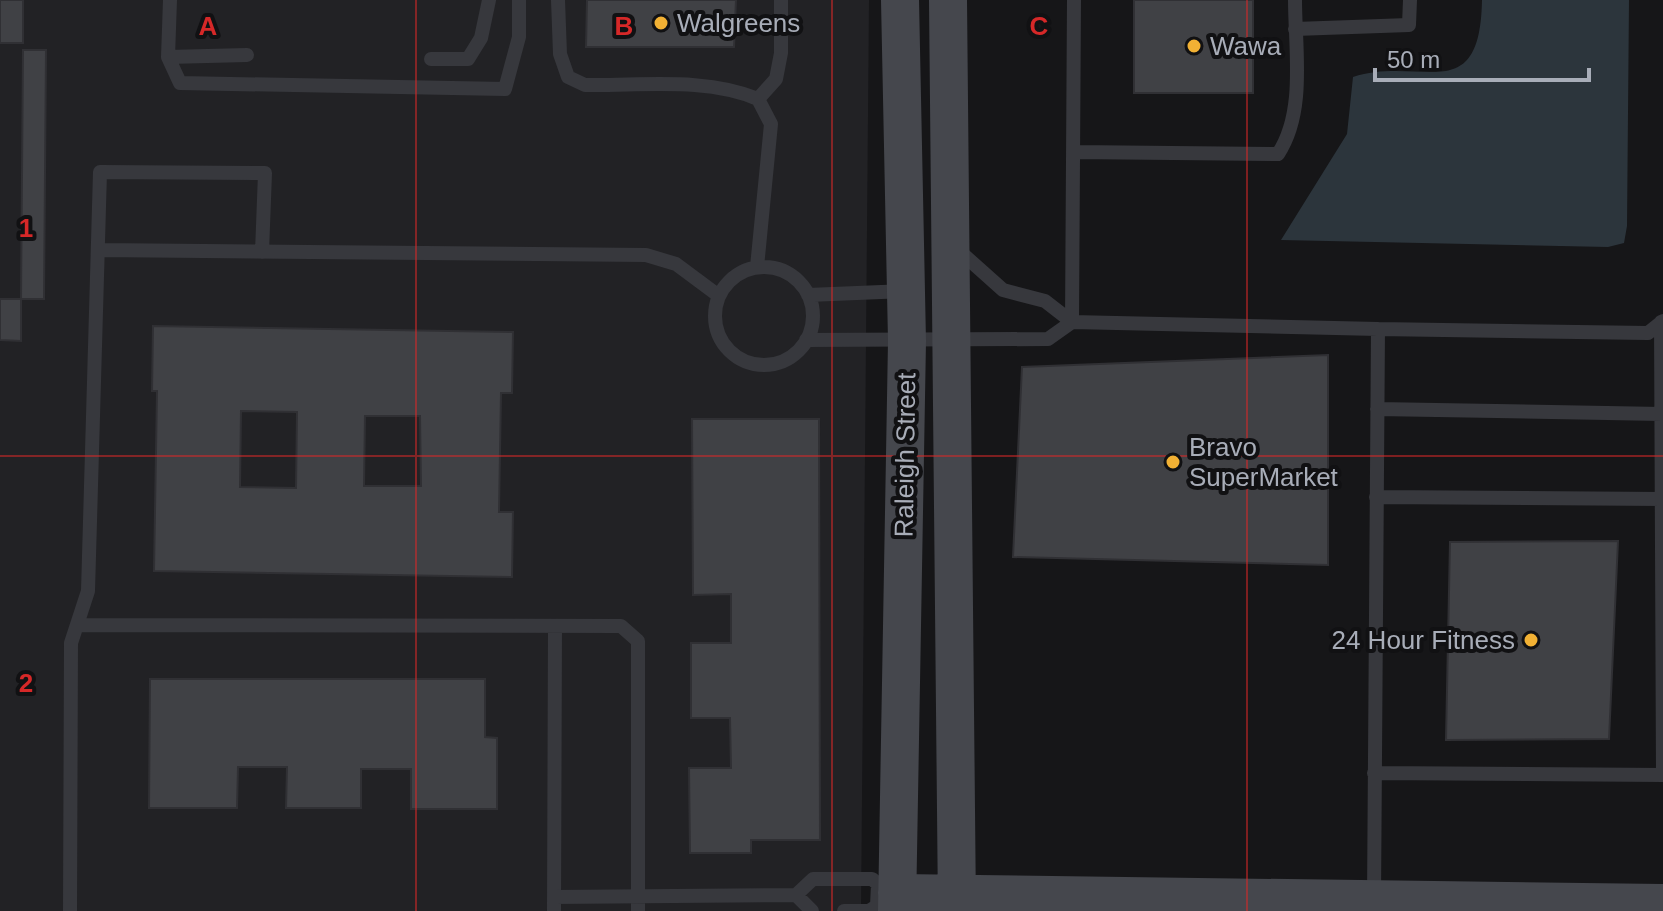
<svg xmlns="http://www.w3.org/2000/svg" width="1663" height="911" font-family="Helvetica,sans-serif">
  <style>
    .built { fill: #222225 }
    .water { fill: #2c353c }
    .building { fill: #404145; stroke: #303034; stroke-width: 2; fill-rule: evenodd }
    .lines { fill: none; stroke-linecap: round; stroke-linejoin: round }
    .lane { stroke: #37383d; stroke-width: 14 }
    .secondary { stroke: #45474d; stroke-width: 38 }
    .grid { fill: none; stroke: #d62828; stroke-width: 2; stroke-opacity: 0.55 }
    .poi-dot { fill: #f2b134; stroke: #111113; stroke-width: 3 }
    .labels { text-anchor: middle; stroke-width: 8; stroke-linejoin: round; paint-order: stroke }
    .poi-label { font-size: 26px; fill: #a8adb8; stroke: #111113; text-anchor: start }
    .street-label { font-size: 26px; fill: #a8adb8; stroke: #111113 }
    .grid-label { font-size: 26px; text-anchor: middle; font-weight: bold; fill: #d62828; stroke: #111113; stroke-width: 8; stroke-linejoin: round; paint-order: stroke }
  </style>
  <rect width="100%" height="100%" fill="#161618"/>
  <path class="built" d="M0,0H869L861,911H0Z"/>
  <path class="water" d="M1482,0H1629L1627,226L1624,243L1608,247L1281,240L1347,134L1353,77C1421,55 1480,110 1482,0Z"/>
  <path class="building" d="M0,0H23V43H0Z
    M587,0H736L734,47H586Z
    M1134,0H1253V93H1134Z
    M23,50H46L44,299H21V341L0,340V299H21Z
    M153,326L513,332L512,393H501L499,512H513L512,577L154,571L157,391H152ZM241,411L297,412L296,488L240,487ZM365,416H420L421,486H364Z
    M1328,355V565L1013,557L1022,367Z
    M692,419H819L820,840H751V853H690L689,768H731L730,718H691V643H731V594L693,595Z
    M1618,541L1609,739L1446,740L1450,542Z
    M150,679H485V737L497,738V809H411V769H361V808H286L287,767H238L237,808H149Z"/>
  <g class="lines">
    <path class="lane" d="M170,0L168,57L180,83L505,89L519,37V0
      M558,0L560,54L568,77L585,85C642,86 706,77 758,99L771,124L757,267
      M1295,29L1409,25L1410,0
      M168,57L247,55
      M431,59H468L481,38L489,0
      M758,99L776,79L781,53V0
      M1074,152L1278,154C1306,112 1295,49 1295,0
      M956,248L1003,290L1045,301L1072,322L1378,329L1374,899
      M99,250L646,255L676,264L719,296
      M715 316a49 49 0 1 1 98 0a49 49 0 1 1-98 0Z
      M808,295L906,291
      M1072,322L1074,0
      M1378,329L1648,333L1663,321
      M806,340L1048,339L1072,322
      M1377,409L1662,414
      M1376,497L1662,499
      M77,625L621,626L638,641V911
      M1374,773L1663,775L1661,322
      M554,897L796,895
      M70,911L71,643L88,591L100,172L265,173L262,252
      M554,911L555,626
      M812,911L796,895L813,879H872L878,884L877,906L869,911H844"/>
    <path class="secondary" d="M948,0L957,911
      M897,893L1663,903
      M897,911L907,341L900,0"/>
  </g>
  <path class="grid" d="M416,0V911M832,0V911M1247,0V911M0,456H1663"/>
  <g class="poi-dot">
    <circle cx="661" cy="23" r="8"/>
    <circle cx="1194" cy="46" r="8"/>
    <circle cx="1173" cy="462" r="8"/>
    <circle cx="1531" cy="640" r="8"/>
  </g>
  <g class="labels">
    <g class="poi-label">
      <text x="677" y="32">Walgreens</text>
      <text x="1210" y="55">Wawa</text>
      <text x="1189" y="456">Bravo<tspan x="1189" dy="30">SuperMarket</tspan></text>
      <text x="1515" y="649" text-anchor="end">24 Hour Fitness</text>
    </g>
    <g class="street-label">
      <text transform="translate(905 455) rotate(-89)" y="9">Raleigh Street</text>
    </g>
  </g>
  <g class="grid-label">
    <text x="208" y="35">A</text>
    <text x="624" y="35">B</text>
    <text x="1039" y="35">C</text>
    <text x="26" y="237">1</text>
    <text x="26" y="692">2</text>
  </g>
  <path d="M1375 68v12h214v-12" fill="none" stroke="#a8adb8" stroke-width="4"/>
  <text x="1387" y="68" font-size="24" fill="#a8adb8" stroke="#111113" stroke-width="6" paint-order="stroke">50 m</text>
</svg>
